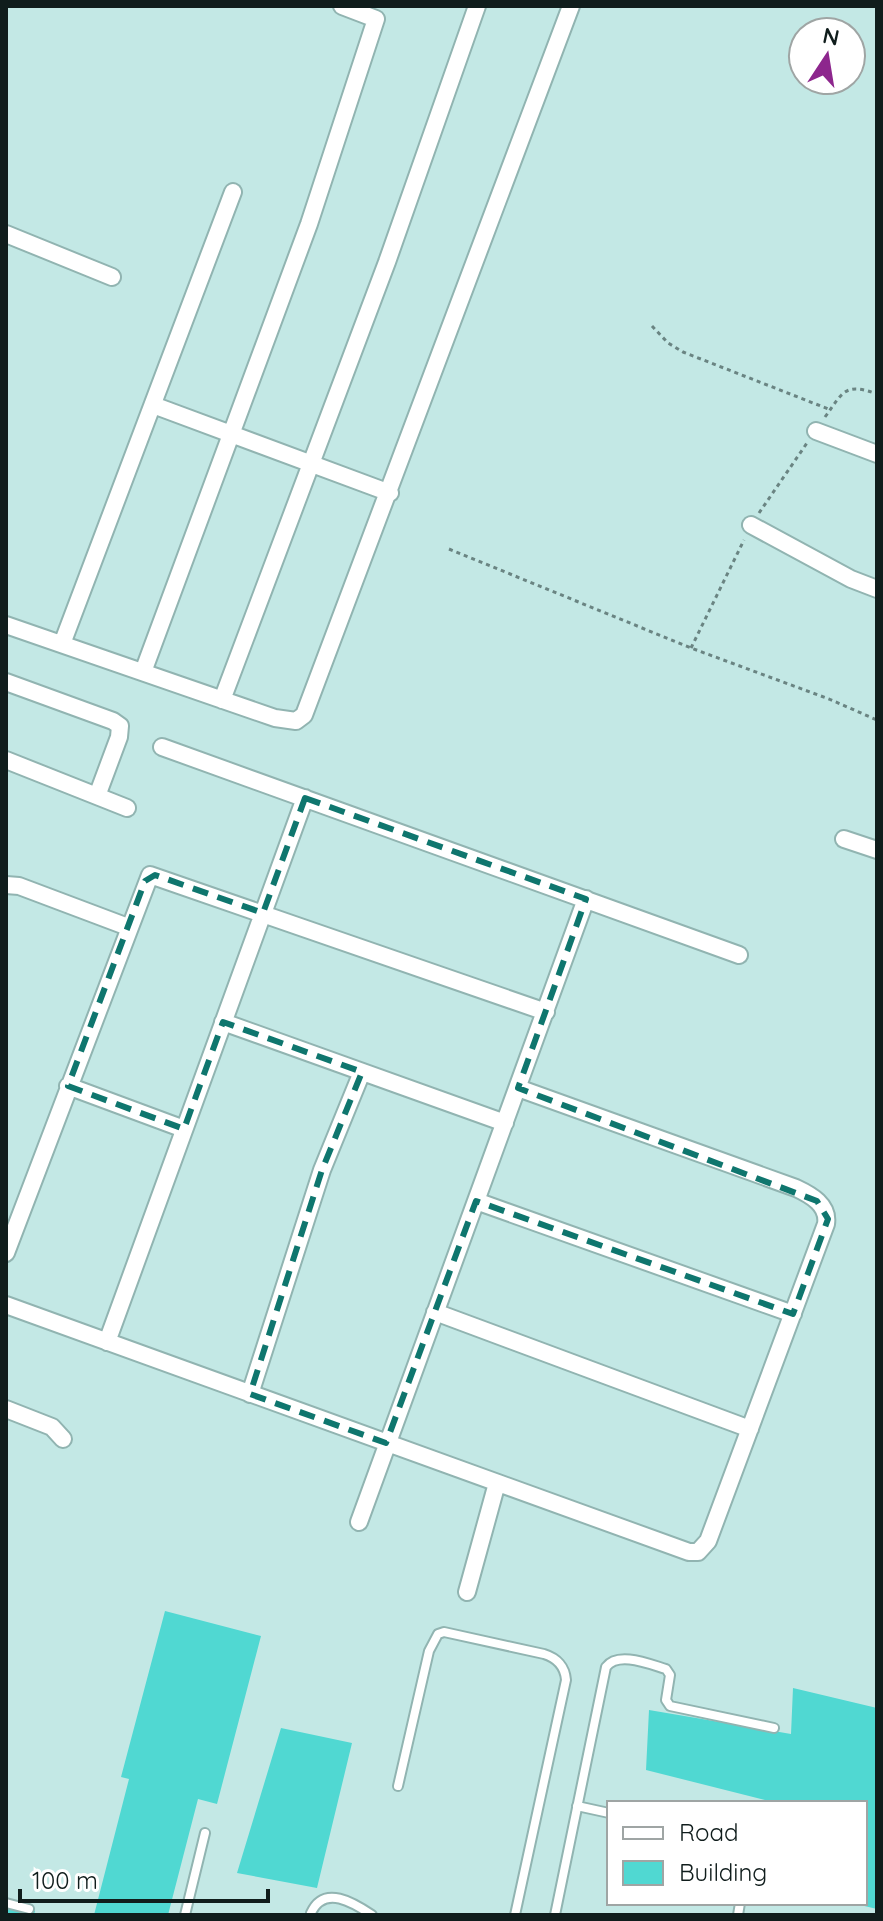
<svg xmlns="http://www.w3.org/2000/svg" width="883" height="1921" font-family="Quicksand,sans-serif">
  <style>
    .building { fill: #50d8d2 }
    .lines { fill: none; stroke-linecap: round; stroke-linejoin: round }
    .service-casing { stroke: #91b4b1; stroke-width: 12 }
    .minor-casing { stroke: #91b4b1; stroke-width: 20 }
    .path { stroke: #6a8482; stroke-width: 3; stroke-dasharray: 4 4; stroke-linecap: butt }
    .service { stroke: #fff; stroke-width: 8 }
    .minor { stroke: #fff; stroke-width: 16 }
    .marked { fill: none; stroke: #0f766e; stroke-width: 6; stroke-dasharray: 16 10; stroke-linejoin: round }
  </style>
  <rect width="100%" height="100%" fill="#c3e8e5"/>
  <path class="building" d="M165,1611L261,1636L217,1804L198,1799L168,1915H94L129,1779L121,1777Z
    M793,1688L877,1708V1909L856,1904L865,1903V1803H777L646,1770L649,1710L791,1734Z
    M281,1728L352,1743L317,1888L237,1873Z
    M6,1903L35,1911L34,1915H6Z"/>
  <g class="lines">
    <g class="service-casing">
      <path id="service" d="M398,1786L429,1651L438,1634L444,1632L544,1654C557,1658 565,1667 566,1680L515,1915
        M577,1806L609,1813
        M6,1903L29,1909
        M311,1913C324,1884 354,1903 372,1915
        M185,1915L205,1833
        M555,1915L606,1667C618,1651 649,1664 666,1669L670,1675L666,1700L670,1706L774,1728
        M738,1915L740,1903"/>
    </g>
    <g class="minor-casing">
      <path id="minor" d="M6,234L112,277
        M153,405L390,493
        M816,431L877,454
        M751,525L851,579L877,589
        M6,625L275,718L296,721L304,715L571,6
        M62,644L233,192
        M143,672L309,224L376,19L342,6
        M6,682L113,721L120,726L119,737L97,796
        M222,700L387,262L477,6
        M162,747L739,955
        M6,760L127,808
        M844,839L877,850
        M6,885L19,886L128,927
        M223,1022L505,1123
        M68,1086L184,1129
        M476,1201L793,1314
        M6,1253L150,875L546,1012
        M6,1305L689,1552H698L708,1541L826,1224C829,1205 811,1195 796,1188L518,1088
        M435,1312L750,1429
        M107,1342L305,798
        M250,1394L322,1170L362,1072
        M6,1409L52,1427L63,1439
        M359,1522L586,899
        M467,1592L497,1483"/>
    </g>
    <path class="path" d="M652,326L668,343L683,352L831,410
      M825,417C843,392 845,382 877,394
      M759,513L807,443
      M449,549L691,648L829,699L877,720
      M691,648L744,540"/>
    <use href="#service" class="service"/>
    <use href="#minor" class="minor"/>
  </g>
  <path class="marked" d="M305,798L586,899L518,1088L817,1201L828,1219L793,1314L476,1201L386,1443L250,1394L322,1170L362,1072L223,1022L184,1129L68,1086L145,881L155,875L263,913Z"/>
  <rect width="883" height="1921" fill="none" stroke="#101d1c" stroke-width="16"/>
  <rect x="607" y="1801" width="260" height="104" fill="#ffffff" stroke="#9fa5a4" stroke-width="2"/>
  <rect x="623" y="1827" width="40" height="12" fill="#ffffff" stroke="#9fa5a4" stroke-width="2"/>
  <text x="679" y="1841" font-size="24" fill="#101d1c">Road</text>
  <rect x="623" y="1861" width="40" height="24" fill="#50d8d2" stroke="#9fa5a4" stroke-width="2"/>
  <text x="679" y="1881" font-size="24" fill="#101d1c">Building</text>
  <g transform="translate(827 56) rotate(12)"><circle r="38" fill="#ffffff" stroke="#9fa5a4" stroke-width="2"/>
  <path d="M0-6L14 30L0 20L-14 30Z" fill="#8d268d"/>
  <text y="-12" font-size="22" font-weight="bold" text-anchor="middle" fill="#101d1c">N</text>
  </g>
  <path d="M20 1889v12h248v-12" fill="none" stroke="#101d1c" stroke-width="4"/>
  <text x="32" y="1889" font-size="24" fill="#101d1c" stroke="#ffffff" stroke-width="6" paint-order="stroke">100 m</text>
</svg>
